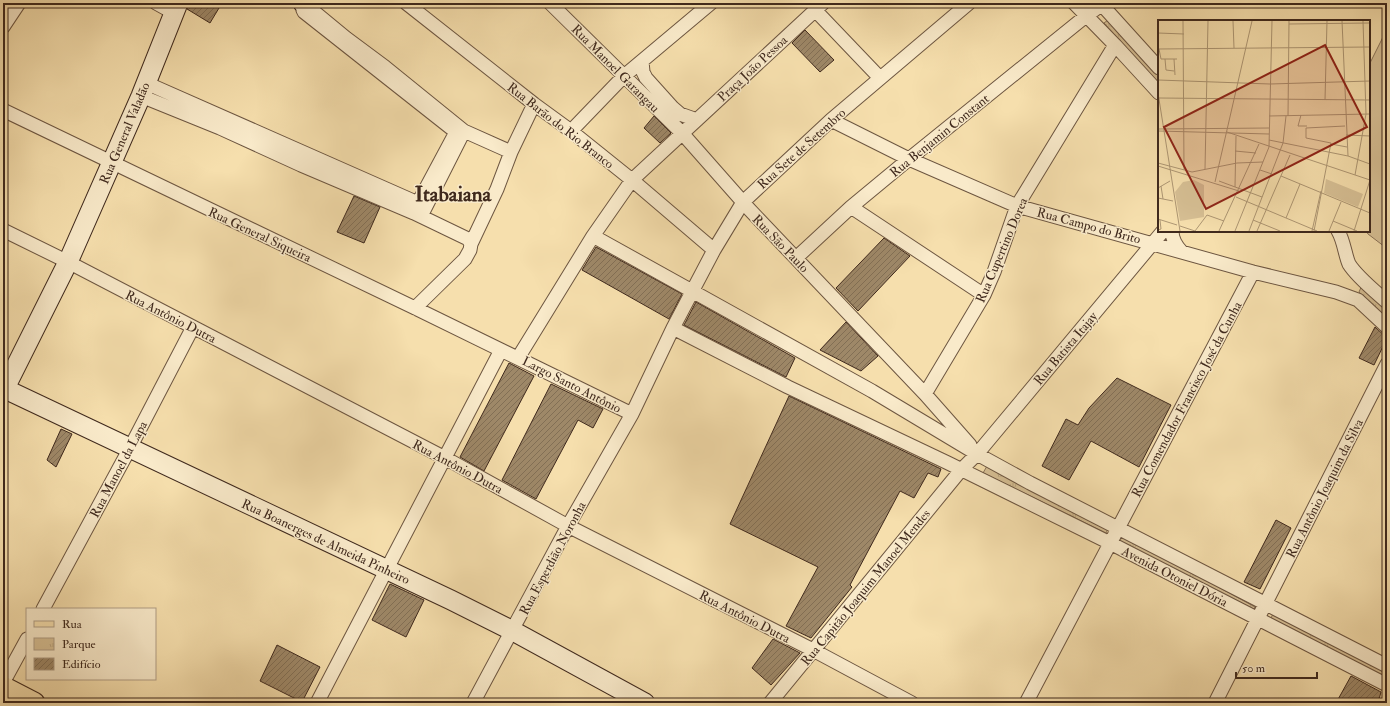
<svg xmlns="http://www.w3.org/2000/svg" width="1390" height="706" font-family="'IM FELL Double Pica',serif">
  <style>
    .grass { fill: #d7c095; stroke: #8b7459 }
    .park { fill: url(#park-tufts); stroke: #8b7459 }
    .building { fill: url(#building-hatch); stroke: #3f291d }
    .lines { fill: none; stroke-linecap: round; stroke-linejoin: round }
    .street-casing { stroke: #6d5641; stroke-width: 15 }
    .secondary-casing { stroke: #3f291d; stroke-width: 21 }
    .primary-casing { stroke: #3f291d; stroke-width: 23 }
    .street { stroke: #f9eaca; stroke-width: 13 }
    .secondary { stroke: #f9eaca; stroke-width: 19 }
    .primary { stroke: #f6dfad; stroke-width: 21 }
    .labels { text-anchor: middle; stroke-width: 3; stroke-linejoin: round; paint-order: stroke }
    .street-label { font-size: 13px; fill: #3f291d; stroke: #f9eaca }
    .town-label { font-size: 21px; font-weight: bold; fill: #3f291d; stroke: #f9eaca }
    .inset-road { fill: none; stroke: #ad9673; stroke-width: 1 }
    .view { fill: #8f2418; fill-opacity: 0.15; stroke: #8f2418; stroke-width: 2 }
    .inset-edge { fill: none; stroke: #3f291d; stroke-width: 2 }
  </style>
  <defs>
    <pattern id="park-tufts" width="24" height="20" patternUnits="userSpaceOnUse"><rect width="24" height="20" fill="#d7c095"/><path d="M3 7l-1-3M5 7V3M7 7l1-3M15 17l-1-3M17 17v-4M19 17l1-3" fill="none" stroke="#baa580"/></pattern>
    <pattern id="building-hatch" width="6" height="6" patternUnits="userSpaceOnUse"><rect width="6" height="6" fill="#9e8868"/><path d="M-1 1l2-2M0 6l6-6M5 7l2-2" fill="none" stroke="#826f55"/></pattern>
  </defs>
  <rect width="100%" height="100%" fill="#f6dfad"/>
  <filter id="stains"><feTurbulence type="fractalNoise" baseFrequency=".005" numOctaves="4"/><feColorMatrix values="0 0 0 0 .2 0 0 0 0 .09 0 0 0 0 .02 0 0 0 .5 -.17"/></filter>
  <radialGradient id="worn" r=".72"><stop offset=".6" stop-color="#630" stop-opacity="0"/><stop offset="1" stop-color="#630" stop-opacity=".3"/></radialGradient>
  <path class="grass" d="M1387,29V245L1385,247L1368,234L1366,231H1369V65Z"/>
  <path class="park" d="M1108,20L1159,76V84L1104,23Z
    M1362,285L1387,308V319L1359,292Z
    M987,466L1108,529L1106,533L983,473Z
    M1123,535L1255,607L1253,610L1119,541Z
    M1273,614L1387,672V679L1270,620Z"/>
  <path class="building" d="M189,3H222L210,23L187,9Z
    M805,30L834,60L820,72L792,43Z
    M654,116L671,133L660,143L644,128Z
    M354,196L380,207L364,243L337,232Z
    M884,238L910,256L858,311L836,288Z
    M596,247L682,294L669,319L582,270Z
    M696,302L795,358L786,377L684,325Z
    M846,322L878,356L861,371L820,350Z
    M1375,327L1387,338L1374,365L1359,358Z
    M509,363L534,376L484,471L460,457Z
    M1117,378L1171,405L1139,467L1091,441L1069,480L1042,466L1066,419L1078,425L1089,408Z
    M551,384L603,409L593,428L578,420L536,499L502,480Z
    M789,396L941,469L938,477L928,473L914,498L900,491L850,585L852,587L811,638L786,626L818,567L730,524Z
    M61,429L72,434L56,467L47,460Z
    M1276,520L1291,528L1260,589L1244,582Z
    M390,584L424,600L406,637L372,620Z
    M773,639L800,653L771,685L752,668Z
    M277,645L320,667L302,702L260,681Z
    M1351,676L1381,692L1378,703H1336Z"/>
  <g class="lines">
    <g class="street-casing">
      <path id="street" d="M156,3L174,13
        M406,3L534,104L571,131L632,180L714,250
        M550,3L682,133L749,209L925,394L970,445
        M1074,3L1115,45L1159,93
        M1102,5L1159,68
        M815,10L880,78
        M3,27L19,3
        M642,61L643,72L646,78L673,108L680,114L697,120
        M146,83L418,203L456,132L304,12L303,10L306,5L346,38L385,67L464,131L421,216
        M141,96L220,128L301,165L414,213L468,239L471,244L470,250L465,259L415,308
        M3,110L415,308L632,414
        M831,120L909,159L1017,206L1253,272L1336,292L1358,300L1387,327
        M571,131L624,76L711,3
        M456,132L464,131L511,152
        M851,207L984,295
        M3,230L68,262L445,458L568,526L813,650L912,703
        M1172,231C1172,240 1176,246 1182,252
        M1338,231C1344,241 1345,255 1349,264C1357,277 1376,292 1387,302
        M593,236L872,391L977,454L1030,483L1387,666
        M471,244L497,189L511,152L534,104
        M796,258L851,207L909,159L1086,16L1104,3
        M673,328L788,387L948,463L1110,543L1387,685
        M518,358L593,236L632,180L823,3
        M925,394L984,295L994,272L1017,206L1115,45
        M43,609L130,448L193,327
        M3,683L27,639
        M317,703L501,350
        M473,703L568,526L632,414L673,328L714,250L743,202L831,120L969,3
        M770,703L961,470L977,454L1163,231
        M1026,703L1253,272
        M1215,703L1387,364"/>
    </g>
    <g class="secondary-casing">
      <path id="secondary" d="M303,3L306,5L308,3
        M3,388L451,600L513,631L645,703
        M3,392L68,262L141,96L178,3"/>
    </g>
    <g class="primary-casing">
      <path id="primary" d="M3,687L34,703"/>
    </g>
    <use href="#street" class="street"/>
    <use href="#secondary" class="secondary"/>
    <use href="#primary" class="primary"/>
  </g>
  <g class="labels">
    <g class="street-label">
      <text transform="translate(616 68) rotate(45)" y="5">Rua Manoel Garangau</text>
      <text transform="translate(752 68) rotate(-43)" y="5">Praça João Pessoa</text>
      <text transform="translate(561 125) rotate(38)" y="5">Rua Barão do Rio Branco</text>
      <text transform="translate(124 133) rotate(-67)" y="5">Rua General Valadão</text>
      <text transform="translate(939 135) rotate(-39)" y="5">Rua Benjamin Constant</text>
      <text transform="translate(801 148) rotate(-42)" y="5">Rua Sete de Setembro</text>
      <text transform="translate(1089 225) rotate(15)" y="5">Rua Campo do Brito</text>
      <text transform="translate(260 234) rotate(25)" y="5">Rua General Siqueira</text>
      <text transform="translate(781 243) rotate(46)" y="5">Rua São Paulo</text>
      <text transform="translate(1001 250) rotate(-67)" y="5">Rua Cupertino Dorea</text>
      <text transform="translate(171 316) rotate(27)" y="5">Rua Antônio Dutra</text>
      <text transform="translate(1065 348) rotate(-50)" y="5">Rua Batista Itajay</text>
      <text transform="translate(572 384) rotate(27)" y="5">Largo Santo Antônio</text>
      <text transform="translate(1186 399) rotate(-62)" y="5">Rua Comendador Francisco José da Cunha</text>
      <text transform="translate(458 466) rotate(28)" y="5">Rua Antônio Dutra</text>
      <text transform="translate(118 469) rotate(-62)" y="5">Rua Manoel da Lapa</text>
      <text transform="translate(1324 488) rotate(-63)" y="5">Rua Antônio Joaquim da Silva</text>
      <text transform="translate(326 541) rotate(25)" y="5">Rua Boanerges de Almeida Pinheiro</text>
      <text transform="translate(552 558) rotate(-62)" y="5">Rua Esperdião Noronha</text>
      <text transform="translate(1175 576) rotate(27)" y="5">Avenida Otoniel Dória</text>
      <text transform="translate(865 587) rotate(-51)" y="5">Rua Capitão Joaquim Manoel Mendes</text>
      <text transform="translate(745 616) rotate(27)" y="5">Rua Antônio Dutra</text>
    </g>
    <g class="town-label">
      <text x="453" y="201">Itabaiana</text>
    </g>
  </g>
  <g transform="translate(1158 20)">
    <rect width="212" height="212" fill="#f6dfad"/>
    <path d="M36,160L46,165V197L22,201L17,172L25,162Z" fill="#d7c095"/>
    <path d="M168,159L205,174L200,187L166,173Z" fill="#d7c095"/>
    <path class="inset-road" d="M25,1L26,150M75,1L76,28M184,1L190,136M131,4L212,3M0,13L26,14M0,29L212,27M1,29L3,39H19M7,39L8,50L16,51M16,39L17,55M0,60L112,64L212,61M0,73L22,211M1,78L212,80M167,80L169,1M143,95L140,106H149M111,96L212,94M130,96L131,1M0,109L111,108M0,111L111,114M69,112L212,160M188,115L212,116M111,120L190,136L212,144M173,124L189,127M77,131L98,133M0,143L34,152L79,143L105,142M0,146L81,171M47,149L50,1M102,150L114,154M197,155L208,94L205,1M123,156L212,193M61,161L104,177M57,162L94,1M3,166L5,179M77,167L78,116M0,168L12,161M78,177L159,211M0,178L15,181M128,198L142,164M0,199L19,205M95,200L122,211M175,201L199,211M22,206L37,211M0,210L3,209L2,200M37,211L49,195L66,201M61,211L101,124M77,211L111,127L114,1M91,211L125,123L128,96M99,211L132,135M154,211L163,171M156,211L173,123L148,118V108L187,106M171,211L183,182M196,211L212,160"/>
    <path class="view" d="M167,25L209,107L48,189L6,107Z"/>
    <rect width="212" height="212" class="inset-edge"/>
  </g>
  <rect width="1390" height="706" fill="none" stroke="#f6dfad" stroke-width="16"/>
  <rect x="4" y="4" width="1382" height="698" fill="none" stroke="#3f291d" stroke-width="2"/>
  <rect x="8" y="8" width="1374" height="690" fill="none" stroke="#3f291d"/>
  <rect x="26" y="608" width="130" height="72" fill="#f9eaca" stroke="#af9d85"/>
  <rect x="34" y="621" width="20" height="6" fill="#f6dfad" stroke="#af9d85"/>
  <text x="62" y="628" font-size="12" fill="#3f291d">Rua</text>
  <rect x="34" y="638" width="20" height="12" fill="url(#park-tufts)" stroke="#af9d85"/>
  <text x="62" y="648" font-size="12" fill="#3f291d">Parque</text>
  <rect x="34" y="658" width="20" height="12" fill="url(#building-hatch)" stroke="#af9d85"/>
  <text x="62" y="668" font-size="12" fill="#3f291d">Edifício</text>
  <path d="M1236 672v6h81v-6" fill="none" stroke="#3f291d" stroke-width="2"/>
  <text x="1242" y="672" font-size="12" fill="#3f291d" stroke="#f9eaca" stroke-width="3" paint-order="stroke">50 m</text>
  <rect width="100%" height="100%" filter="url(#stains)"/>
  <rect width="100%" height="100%" fill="url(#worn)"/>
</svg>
